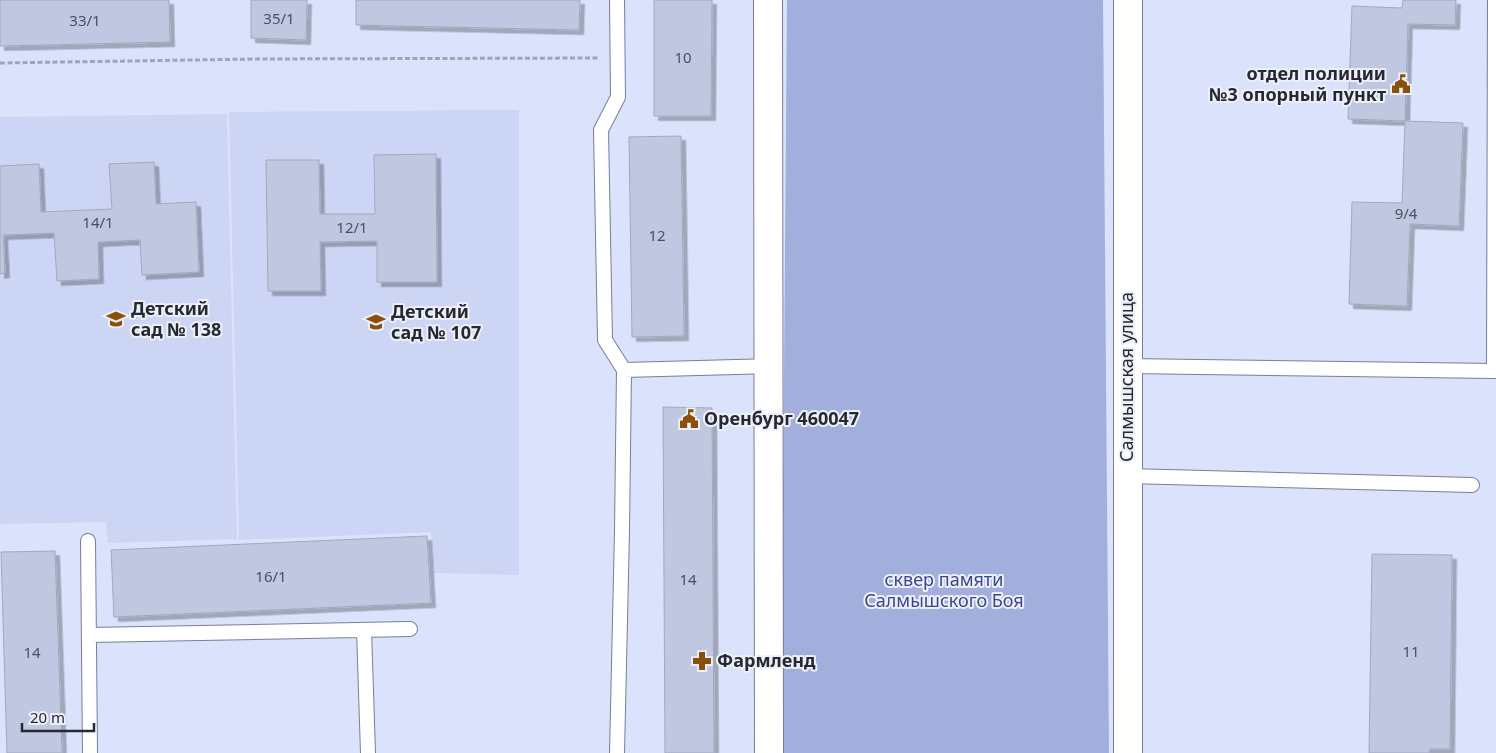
<svg xmlns="http://www.w3.org/2000/svg" width="1496" height="753" font-family="'Noto Sans',sans-serif">
  <style>
    .built { fill: #cdd5f5 }
    .green { fill: #a2afdc }
    .building { fill: #c0c7e0; stroke: #a1a8bf; filter: url(#shadow) }
    .lines { fill: none; stroke-linecap: round; stroke-linejoin: round }
    .service-casing { stroke: #787f95; stroke-width: 16 }
    .minor-casing { stroke: #787f95; stroke-width: 30 }
    .secondary-casing { stroke: #787f95; stroke-width: 30 }
    .path { stroke: #9fa5b9; stroke-width: 3; stroke-dasharray: 5 2.5; stroke-linecap: butt }
    .service { stroke: #fff; stroke-width: 14 }
    .minor { stroke: #fff; stroke-width: 28 }
    .secondary { stroke: #fff; stroke-width: 28 }
    .labels { text-anchor: middle; stroke-width: 4; stroke-linejoin: round; paint-order: stroke }
    .number-label { font-size: 15px; fill: #4c505e }
    .poi-label { font-size: 18px; font-weight: bold; fill: #262932; stroke: #edf0fa; text-anchor: start }
    .street-label { font-size: 18px; fill: #262932; stroke: #edf0fa }
    .park-label { font-size: 18px; fill: #3b478d; stroke: #edf0fa }
  </style>
  <defs>
    <filter id="shadow"><feDropShadow dx="4.5" dy="4.5" stdDeviation="0" flood-color="#0004"/></filter>
  </defs>
  <rect width="100%" height="100%" fill="#dbe2fc"/>
  <path class="built" d="M519,110V575L433,573L431,532L239,540L229,112Z
    M227,114L237,539L108,543L106,522L0,524V117Z"/>
  <path class="green" d="M787,0H1103L1109,753H781Z"/>
  <path class="building" d="M0,0H169L170,42L0,46Z
    M251,0H307L306,40L251,38Z
    M356,0H580L579,30L356,25Z
    M654,0H712L711,116H654Z
    M1403,0H1456L1455,25L1408,24L1405,121L1348,119L1352,6L1402,8Z
    M1405,121L1463,123L1459,226L1410,224L1407,306L1349,304L1352,202L1402,203Z
    M681,136L684,336L632,337L629,137Z
    M436,154L437,282H377V241L320,242L321,291H268L266,160H319L320,214H375L374,155Z
    M154,162L156,204L196,202L199,272L142,275L140,240L98,242L99,279L57,281L54,233L3,235L5,273L0,274V166L39,164L41,212L112,209L109,164Z
    M663,407L712,408L714,753H665Z
    M427,536L431,603L114,617L111,550Z
    M55,551L62,753H7L1,552Z
    M1372,554L1452,555L1450,749H1430L1429,753H1369Z"/>
  <g class="lines">
    <g class="service-casing">
      <path id="service" d="M617,0L618,97L601,130L605,340L624,370L622,531L617,753
        M1127,366L1496,371
        M624,370L769,366
        M1494,371L1495,0
        M1127,476L1472,485
        M88,541L90,753
        M364,630L368,753
        M89,635L410,629"/>
    </g>
    <g class="minor-casing">
      <path id="minor" d="M768,0L769,753"/>
    </g>
    <g class="secondary-casing">
      <path id="secondary" d="M1128,0V753"/>
    </g>
    <path class="path" d="M0,63L256,59L599,58"/>
    <use href="#service" class="service"/>
    <use href="#minor" class="minor"/>
    <use href="#secondary" class="secondary"/>
  </g>
  <defs>
    <g id="civic-bare" transform="scale(1.5)"><path d="M-.6-6.5H3V-4.5H.6V-3L4-1V1h2V6H-6V1h2V-1L-.6-3ZM-1.2 2.5V6h2.4V2.5Z" fill="#8a5009" stroke="#edf0fa" stroke-width="2.5" paint-order="stroke"/></g>
    <g id="school-bare" transform="scale(1.5)"><path d="M0-5L7-2L0 1L-7-2ZM-4 1L0 2.5L4 1V4Q0 6-4 4Z" fill="#8a5009" stroke="#edf0fa" stroke-width="2.5" paint-order="stroke"/></g>
    <g id="pharmacy-bare" transform="scale(1.5)"><path d="M-2-6h4v4h4v4h-4v4h-4v-4h-4v-4h4Z" fill="#8a5009" stroke="#edf0fa" stroke-width="2.5" paint-order="stroke"/></g>
  </defs>
  <g fill-rule="evenodd">
    <use href="#civic-bare" x="1401" y="84"/>
    <use href="#school-bare" x="116" y="319"/>
    <use href="#school-bare" x="376" y="322"/>
    <use href="#civic-bare" x="689" y="419"/>
    <use href="#pharmacy-bare" x="702" y="661"/>
  </g>
  <g class="labels">
    <g class="number-label">
      <text x="279" y="24">35/1</text>
      <text x="85" y="26">33/1</text>
      <text x="683" y="63">10</text>
      <text x="1406" y="219">9/4</text>
      <text x="98" y="228">14/1</text>
      <text x="352" y="233">12/1</text>
      <text x="657" y="241">12</text>
      <text x="271" y="582">16/1</text>
      <text x="688" y="585">14</text>
      <text x="1411" y="657">11</text>
      <text x="32" y="658">14</text>
    </g>
    <g class="poi-label">
      <text x="1386" y="80" text-anchor="end">отдел полиции<tspan x="1386" dy="21">№3 опорный пункт</tspan></text>
      <text x="131" y="315">Детский<tspan x="131" dy="21">сад № 138</tspan></text>
      <text x="391" y="318">Детский<tspan x="391" dy="21">сад № 107</tspan></text>
      <text x="704" y="425">Оренбург 460047</text>
      <text x="717" y="667">Фармленд</text>
    </g>
    <g class="street-label">
      <text transform="translate(1127 377) rotate(-90)" y="6">Салмышская улица</text>
    </g>
    <g class="park-label">
      <text x="944" y="586">сквер памяти<tspan x="944" dy="21">Салмышского Боя</tspan></text>
    </g>
  </g>
  <path d="M22 723v8h72v-8" fill="none" stroke="#262932" stroke-width="2.5"/>
  <text x="30" y="723" font-size="15" fill="#262932" stroke="#edf0fa" stroke-width="4" paint-order="stroke">20 m</text>
</svg>
